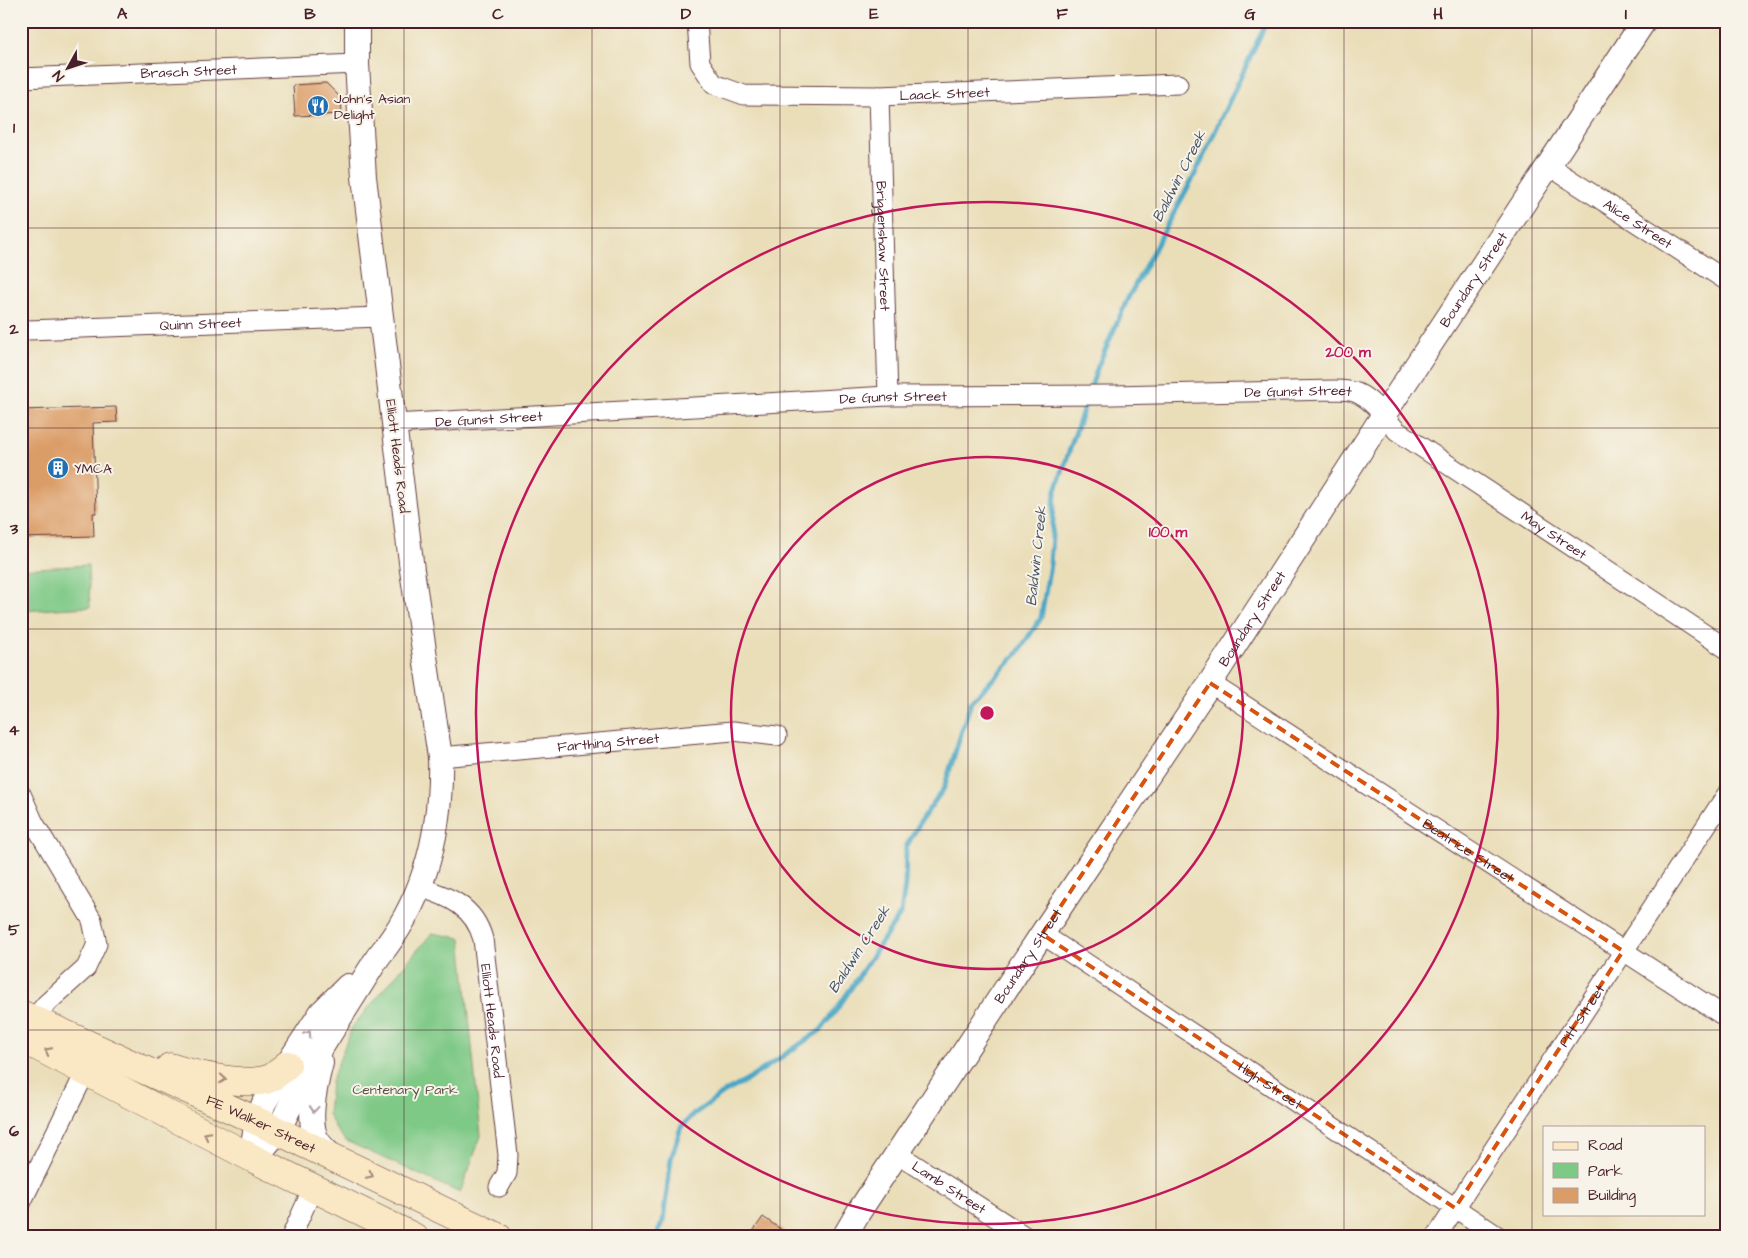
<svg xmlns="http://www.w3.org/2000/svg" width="1748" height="1258" font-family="'Architects Daughter',sans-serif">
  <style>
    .green { fill: #7fc987; stroke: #647459 }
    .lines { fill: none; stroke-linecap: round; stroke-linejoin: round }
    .stream { stroke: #46a6c5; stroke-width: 5 }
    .building { fill: #db9d68 }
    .minor-casing { stroke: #623c40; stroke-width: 21 }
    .tertiary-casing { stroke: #623c40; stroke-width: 26 }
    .secondary-casing { stroke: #623c40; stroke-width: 29 }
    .minor { stroke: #fff; stroke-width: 19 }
    .tertiary { stroke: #fff; stroke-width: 24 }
    .secondary { stroke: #fae7c3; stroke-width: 28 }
    .oneway { stroke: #ae9aa0 }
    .oneway2 { stroke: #a28377 }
    .marked { fill: none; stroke: #d8530f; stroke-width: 4; stroke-dasharray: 10 6; stroke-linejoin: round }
    .grid { fill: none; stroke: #4a1f2b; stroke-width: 1; stroke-opacity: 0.55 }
    .ring { fill: none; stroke: #c2185b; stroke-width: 2.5 }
    .labels { text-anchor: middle; stroke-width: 4; stroke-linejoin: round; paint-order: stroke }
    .street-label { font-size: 14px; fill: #4a1f2b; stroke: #f7f3e8 }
    .poi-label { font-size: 14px; fill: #4a1f2b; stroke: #f7f3e8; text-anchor: start }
    .park-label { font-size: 14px; fill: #5a5247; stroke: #f7f3e8 }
    .water-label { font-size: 15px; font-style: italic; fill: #485569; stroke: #f7f3e8 }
    .centre { fill: #c2185b; stroke: #f7f3e8; stroke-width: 2.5 }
    .ring-label { font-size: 15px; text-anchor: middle; font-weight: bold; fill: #c2185b; stroke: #f7f3e8; stroke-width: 4; stroke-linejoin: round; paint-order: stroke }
    .neatline { fill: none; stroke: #4a1f2b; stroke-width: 2 }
    .grid-label { font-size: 16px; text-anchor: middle; font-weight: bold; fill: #4a1f2b }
  </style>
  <rect width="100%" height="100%" fill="#f7f3e8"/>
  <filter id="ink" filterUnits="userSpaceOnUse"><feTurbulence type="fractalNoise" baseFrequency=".02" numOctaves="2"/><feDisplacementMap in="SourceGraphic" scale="10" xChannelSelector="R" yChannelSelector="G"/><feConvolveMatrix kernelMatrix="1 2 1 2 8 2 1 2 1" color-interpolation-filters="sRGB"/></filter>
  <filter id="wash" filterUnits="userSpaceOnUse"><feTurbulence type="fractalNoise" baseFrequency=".0096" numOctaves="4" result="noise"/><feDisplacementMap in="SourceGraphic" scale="20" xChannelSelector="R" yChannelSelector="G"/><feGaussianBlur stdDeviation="1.12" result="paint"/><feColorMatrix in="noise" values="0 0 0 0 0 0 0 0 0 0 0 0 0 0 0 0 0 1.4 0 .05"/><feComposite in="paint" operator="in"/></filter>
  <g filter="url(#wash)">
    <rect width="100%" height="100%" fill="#eadeb9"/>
    <path class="green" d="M88,565L90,607L21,611V569Z
      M432,933L461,938L481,1136L460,1193L346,1141L337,1131L328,1114L331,1082L352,1027Z"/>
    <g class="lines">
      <path class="stream" d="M656,1237L663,1221L671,1159L681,1127L694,1114L725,1092L746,1081L821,1030L837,1009L901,913L905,885L906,847L922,819L944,788L971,702L1017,654L1041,618L1050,564L1055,493L1098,366L1128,298L1195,174L1267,21"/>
    </g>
    <g id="blocks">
      <path class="building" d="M326,83L341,98L342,114L295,116L293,85Z
        M116,407L117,422L93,423L96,513H93L94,536L21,538V410Z
        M763,1217L792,1237H749Z"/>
    </g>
  </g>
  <g filter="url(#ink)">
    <use href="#blocks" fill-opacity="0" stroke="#623c40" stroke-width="1"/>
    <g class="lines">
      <g class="minor-casing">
        <g id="minor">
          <path id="s1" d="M697,21L700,63L714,84L744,95L879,96L1178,84"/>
          <path id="s2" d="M21,78L357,64"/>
          <path id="s3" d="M879,96L888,396"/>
          <path id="s4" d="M1549,166L1727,281"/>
          <path id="s5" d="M21,328L28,330L380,317"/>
          <path id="s6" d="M394,424L888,396L1113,395L1334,390C1341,390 1350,390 1357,393C1373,400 1385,418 1397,431L1727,649"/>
          <path id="s7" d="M1210,683L1727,1018"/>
          <path id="s8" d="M440,757L733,731L777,736"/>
          <path d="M21,794L34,823L92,920L97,944L86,968L46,1004L33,1020L28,1030"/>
          <path id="s9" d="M419,887C448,896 474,906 483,939L508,1155L507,1173L499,1187"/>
          <path id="s10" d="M1042,934L1499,1237"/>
          <path id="s11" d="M898,1154L1026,1237"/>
          <path d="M21,1203L86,1071"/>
          <path d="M291,1237L313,1188"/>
          <path id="s12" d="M1436,1237L1727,794"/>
        </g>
      </g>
      <g class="tertiary-casing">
        <g id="tertiary">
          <path d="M321,1063C316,1082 307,1118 316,1138C319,1145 326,1150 331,1156"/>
          <path d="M254,1138L257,1121L264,1103L287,1065L321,1013L348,986"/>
          <path d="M254,1159L278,1131L309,1067L378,957C425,900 442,831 440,757L412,570L364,177L357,64V21"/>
          <path id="s13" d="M844,1237L858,1213L1042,934L1210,683L1383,416L1644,21"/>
        </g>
      </g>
      <g class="secondary-casing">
        <g id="secondary">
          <path id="s14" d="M21,1014L257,1121L498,1237"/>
          <path d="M21,1038L254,1159L414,1237"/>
          <path d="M170,1067C192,1074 246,1087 268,1079C275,1077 281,1070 287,1065"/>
        </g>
      </g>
      <use href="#minor" class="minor"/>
      <use href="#tertiary" class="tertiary"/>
      <use href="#secondary" class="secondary"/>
    </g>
    <defs><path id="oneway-chevron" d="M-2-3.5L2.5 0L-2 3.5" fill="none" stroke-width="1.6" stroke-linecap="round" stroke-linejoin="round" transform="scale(1.25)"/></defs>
    <g class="oneway">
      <use href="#oneway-chevron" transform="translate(308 1034) rotate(-57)"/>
      <use href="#oneway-chevron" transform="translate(314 1109) rotate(95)"/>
    </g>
    <g class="oneway2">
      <use href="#oneway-chevron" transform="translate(48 1051) rotate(-153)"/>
      <use href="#oneway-chevron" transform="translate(223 1079) rotate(5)"/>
      <use href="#oneway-chevron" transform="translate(207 1135) rotate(-152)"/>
      <use href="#oneway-chevron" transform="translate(370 1175) rotate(26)"/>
    </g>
  </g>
  <path class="marked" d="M1210,683L1623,951L1455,1208L1042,934Z"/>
  <path class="grid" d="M216,21V1237M404,21V1237M592,21V1237M780,21V1237M968,21V1237M1156,21V1237M1344,21V1237M1532,21V1237M21,228H1727M21,428H1727M21,629H1727M21,830H1727M21,1030H1727"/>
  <g class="ring">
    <circle cx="987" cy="713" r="256"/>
    <circle cx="987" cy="713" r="511"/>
  </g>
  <defs>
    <g id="restaurant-disc" transform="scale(1.125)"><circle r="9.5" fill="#1f6fb2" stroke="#f7f3e8"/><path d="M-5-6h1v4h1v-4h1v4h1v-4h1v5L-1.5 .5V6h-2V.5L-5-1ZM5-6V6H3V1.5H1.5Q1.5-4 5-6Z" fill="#fff"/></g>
    <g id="building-disc" transform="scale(1.125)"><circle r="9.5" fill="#1f6fb2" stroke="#f7f3e8"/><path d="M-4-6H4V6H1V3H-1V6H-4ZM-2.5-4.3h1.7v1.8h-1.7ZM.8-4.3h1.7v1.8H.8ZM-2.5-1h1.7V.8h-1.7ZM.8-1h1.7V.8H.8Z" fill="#fff"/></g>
  </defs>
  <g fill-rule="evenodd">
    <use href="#restaurant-disc" x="318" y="106"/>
    <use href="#building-disc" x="58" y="468"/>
  </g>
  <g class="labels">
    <g class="street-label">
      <text dy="5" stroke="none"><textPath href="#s2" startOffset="168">Brasch Street</textPath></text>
      <text dy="5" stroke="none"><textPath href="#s1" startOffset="300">Laack Street</textPath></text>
      <text dy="5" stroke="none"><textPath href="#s4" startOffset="106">Alice Street</textPath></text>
      <text dy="5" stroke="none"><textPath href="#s3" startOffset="150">Briggenshaw Street</textPath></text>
      <text dy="5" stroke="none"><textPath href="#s13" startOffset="1146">Boundary Street</textPath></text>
      <text dy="5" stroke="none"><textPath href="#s5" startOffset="180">Quinn Street</textPath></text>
      <text dy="5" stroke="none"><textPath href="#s6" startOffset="905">De Gunst Street</textPath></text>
      <text dy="5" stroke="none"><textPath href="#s6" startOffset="500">De Gunst Street</textPath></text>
      <text dy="5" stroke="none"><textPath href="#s6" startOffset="95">De Gunst Street</textPath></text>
      <text transform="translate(398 456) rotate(83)" y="5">Elliott Heads Road</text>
      <text dy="5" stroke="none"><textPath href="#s6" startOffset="1208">May Street</textPath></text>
      <text dy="5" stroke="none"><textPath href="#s13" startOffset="741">Boundary Street</textPath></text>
      <text dy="5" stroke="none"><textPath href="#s8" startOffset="169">Farthing Street</textPath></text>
      <text dy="5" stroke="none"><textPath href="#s7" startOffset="308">Beatrice Street</textPath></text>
      <text dy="5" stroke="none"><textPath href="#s13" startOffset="336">Boundary Street</textPath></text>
      <text dy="5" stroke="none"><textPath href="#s12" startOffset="265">Pitt Street</textPath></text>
      <text dy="5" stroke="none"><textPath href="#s9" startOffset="169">Elliott Heads Road</textPath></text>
      <text dy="5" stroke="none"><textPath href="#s10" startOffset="274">High Street</textPath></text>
      <text dy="5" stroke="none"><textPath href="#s14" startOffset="264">FE Walker Street</textPath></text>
      <text dy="5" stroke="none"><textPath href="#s11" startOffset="61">Lamb Street</textPath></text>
    </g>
    <g class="poi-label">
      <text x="334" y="103">John's Asian<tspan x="334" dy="16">Delight</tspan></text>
      <text x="74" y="473">YMCA</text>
    </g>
    <g class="park-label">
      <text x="405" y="1094">Centenary Park</text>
    </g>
    <g class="water-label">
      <text transform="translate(1179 176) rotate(-63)" y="5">Baldwin Creek</text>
      <text transform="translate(1036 556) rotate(-84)" y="5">Baldwin Creek</text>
      <text transform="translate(859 949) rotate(-57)" y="5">Baldwin Creek</text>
    </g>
  </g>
  <circle cx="987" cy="713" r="8" class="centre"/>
  <g class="ring-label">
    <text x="1348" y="357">200 m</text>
    <text x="1168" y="537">100 m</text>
  </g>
  <rect width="1748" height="1258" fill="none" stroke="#f7f3e8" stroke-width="55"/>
  <rect x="1543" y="1126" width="162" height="90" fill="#f7f3e8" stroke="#b29e9c"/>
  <rect x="1553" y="1142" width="25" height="8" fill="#fae7c3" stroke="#b29e9c"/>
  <text x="1588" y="1150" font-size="15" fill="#4a1f2b">Road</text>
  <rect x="1553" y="1163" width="25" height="15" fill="#7fc987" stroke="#b29e9c"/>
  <text x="1588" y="1176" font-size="15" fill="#4a1f2b">Park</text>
  <rect x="1553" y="1188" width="25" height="15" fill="#db9d68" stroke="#b29e9c"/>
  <text x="1588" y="1200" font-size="15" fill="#4a1f2b">Building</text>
  <g transform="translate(68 68) rotate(230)" stroke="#f7f3e8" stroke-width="4" paint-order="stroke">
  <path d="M0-4L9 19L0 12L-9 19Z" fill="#4a1f2b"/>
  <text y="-8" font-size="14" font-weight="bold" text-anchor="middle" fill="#4a1f2b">N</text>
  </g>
  <rect x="28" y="28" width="1692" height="1202" class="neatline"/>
  <g class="grid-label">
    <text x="122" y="19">A</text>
    <text x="310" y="19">B</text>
    <text x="498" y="19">C</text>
    <text x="686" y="19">D</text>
    <text x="874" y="19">E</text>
    <text x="1062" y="19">F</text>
    <text x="1250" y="19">G</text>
    <text x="1438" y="19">H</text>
    <text x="1626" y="19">I</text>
    <text x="14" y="133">1</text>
    <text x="14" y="334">2</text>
    <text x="14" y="534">3</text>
    <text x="14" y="735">4</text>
    <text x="14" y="935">5</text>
    <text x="14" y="1136">6</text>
  </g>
</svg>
